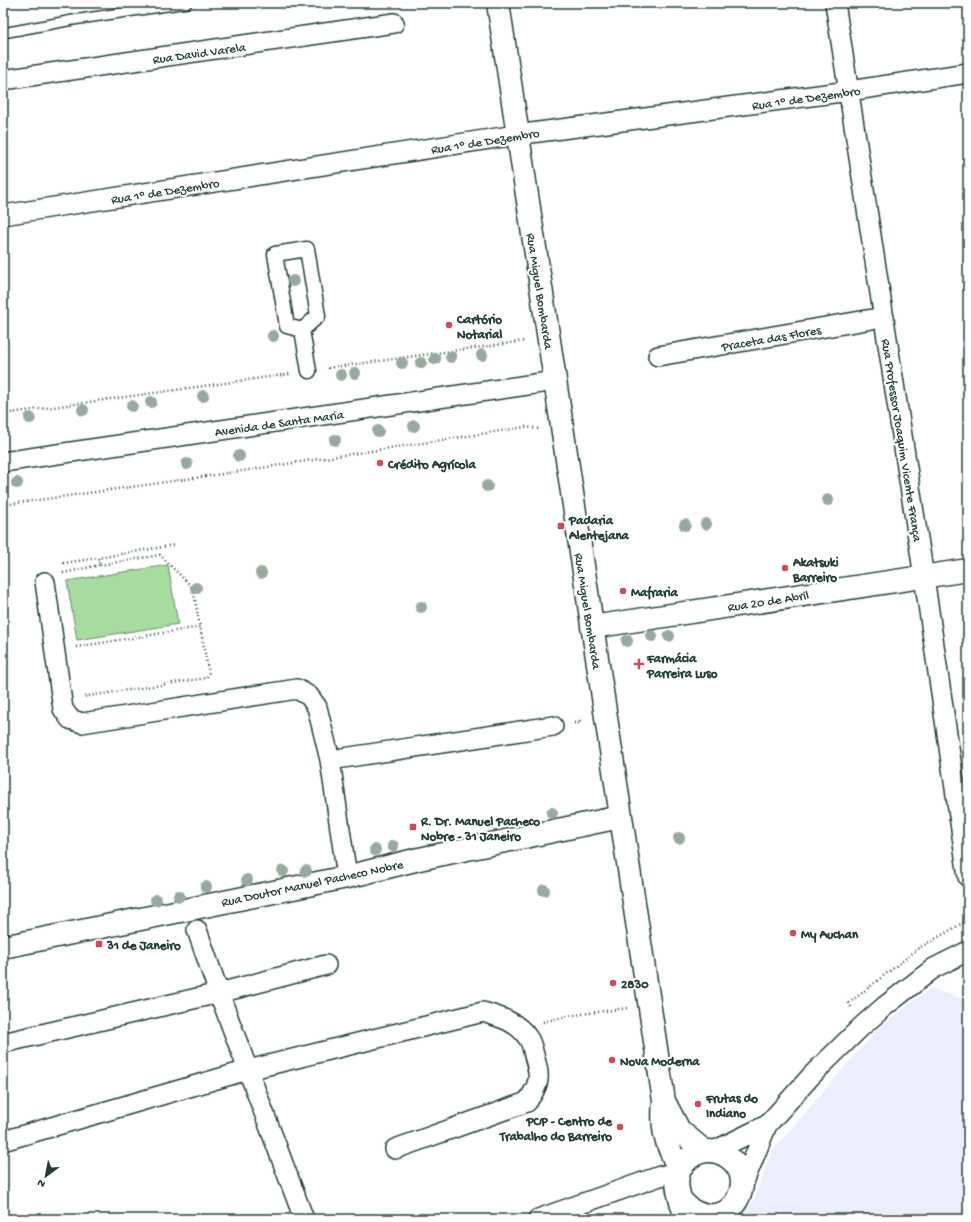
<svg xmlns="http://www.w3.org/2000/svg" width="971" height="1222" font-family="'Gochi Hand',sans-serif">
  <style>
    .built { fill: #ebeefd }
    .park { fill: #a7dc9f; stroke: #638c6a }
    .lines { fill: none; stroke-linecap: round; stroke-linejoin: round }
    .service-casing { stroke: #1f3d34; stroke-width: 12 }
    .pedestrian-casing { stroke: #1f3d34; stroke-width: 17 }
    .minor-casing { stroke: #1f3d34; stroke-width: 22 }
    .tertiary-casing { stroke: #1f3d34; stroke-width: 25 }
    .path { stroke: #1f3d34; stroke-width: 2.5; stroke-dasharray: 1 3; stroke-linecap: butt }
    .service { stroke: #fff; stroke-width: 9 }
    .pedestrian { stroke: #fff; stroke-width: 14 }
    .minor { stroke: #fff; stroke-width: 19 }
    .tertiary { stroke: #fff; stroke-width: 22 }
    .tree { fill: #96aa9e }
    .poi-dot { fill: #d1495b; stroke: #fff; stroke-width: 1.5 }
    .labels { text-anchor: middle; stroke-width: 4; stroke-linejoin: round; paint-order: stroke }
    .street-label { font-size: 13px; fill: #1f3d34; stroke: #fff }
    .poi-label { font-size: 13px; font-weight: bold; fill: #1f3d34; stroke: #fff; text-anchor: start }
  </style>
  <rect width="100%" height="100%" fill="#fff"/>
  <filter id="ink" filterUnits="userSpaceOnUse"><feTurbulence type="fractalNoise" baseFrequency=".025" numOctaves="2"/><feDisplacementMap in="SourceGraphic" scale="8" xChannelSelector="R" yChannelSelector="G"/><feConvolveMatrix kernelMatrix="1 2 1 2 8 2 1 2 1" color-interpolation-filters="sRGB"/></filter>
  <g filter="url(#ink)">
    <path class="built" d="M930,988L968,1001V1219H739L753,1201L772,1151L877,1030Z"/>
    <path class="park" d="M168,565L178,624L77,640L67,581Z"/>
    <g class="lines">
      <g class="service-casing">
        <path id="service" d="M3,33L73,20L187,3"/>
      </g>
      <g class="pedestrian-casing">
        <path id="pedestrian" d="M302,330L287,326L275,254L307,249L318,316L302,330L309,371"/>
      </g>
      <g class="minor-casing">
        <path id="minor" d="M835,3L924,577L968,877
          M3,80L394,23
          M3,215L516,135L849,91L968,73
          M658,356L884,317
          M3,462L555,381
          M45,582L63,709L70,719L82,723L297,689L309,696L317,707L330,760L347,877
          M330,760L553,726
          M197,930L219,993L304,1219
          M3,1043L219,993L326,965
          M3,1141L248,1070L483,1012C500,1017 518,1022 528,1038C532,1043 533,1052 535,1059C541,1078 539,1085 527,1102L395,1149
          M714,1151L767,1125
          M742,1187L767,1125L812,1075L861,1027L885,1006L934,968L968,951
          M538,1219L660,1176L679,1172"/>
      </g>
      <g class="tertiary-casing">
        <path id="tertiary" d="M498,3L664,1101C661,1130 666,1144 679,1169
          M592,627L968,570
          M3,947L347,877L419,859L620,817
          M666,1105L679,1130L704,1151
          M681,1200C690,1211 700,1217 715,1215C724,1214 732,1208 737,1200C758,1164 707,1131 682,1166C671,1182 682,1202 686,1219"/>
      </g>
      <path class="path" d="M328,368L525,341
        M3,414L290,374
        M3,505L209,476L526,427L540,429
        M63,563L98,558
        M100,565L160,555L193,588L200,627
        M63,573L100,565L98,558L174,545
        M76,647L200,627L209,674L206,678L82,697
        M574,723H580L581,717
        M851,1007L849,1003L919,948L968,920
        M543,1022L567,1016L627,1008"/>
      <use href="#service" class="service"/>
      <use href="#pedestrian" class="pedestrian"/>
      <use href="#minor" class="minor"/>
      <use href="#tertiary" class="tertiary"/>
    </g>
    <g class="tree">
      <circle cx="293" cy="281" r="6"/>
      <circle cx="273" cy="336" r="6"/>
      <circle cx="482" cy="355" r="6"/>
      <circle cx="451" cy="357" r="6"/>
      <circle cx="435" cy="359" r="6"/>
      <circle cx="402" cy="363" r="6"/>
      <circle cx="421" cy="363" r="6"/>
      <circle cx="355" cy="373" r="6"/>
      <circle cx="341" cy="375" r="6"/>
      <circle cx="203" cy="396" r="6"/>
      <circle cx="151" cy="402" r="6"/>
      <circle cx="132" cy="406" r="6"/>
      <circle cx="83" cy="410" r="6"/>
      <circle cx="30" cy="418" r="6"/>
      <circle cx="414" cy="426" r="6"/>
      <circle cx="378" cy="431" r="6"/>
      <circle cx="335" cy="440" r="6"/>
      <circle cx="239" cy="456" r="6"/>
      <circle cx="187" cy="464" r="6"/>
      <circle cx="17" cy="483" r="6"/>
      <circle cx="487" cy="486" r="6"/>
      <circle cx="828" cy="500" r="6"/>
      <circle cx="706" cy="524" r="6"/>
      <circle cx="685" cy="525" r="6"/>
      <circle cx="261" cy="573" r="6"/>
      <circle cx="196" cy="588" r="6"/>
      <circle cx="421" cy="607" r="6"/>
      <circle cx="652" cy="636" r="6"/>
      <circle cx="669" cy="636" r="6"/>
      <circle cx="627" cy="641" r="6"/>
      <circle cx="552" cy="813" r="6"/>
      <circle cx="679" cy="838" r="6"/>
      <circle cx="393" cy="846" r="6"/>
      <circle cx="375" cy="850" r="6"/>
      <circle cx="283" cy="871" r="6"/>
      <circle cx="306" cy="871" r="6"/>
      <circle cx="247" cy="880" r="6"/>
      <circle cx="206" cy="887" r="6"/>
      <circle cx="544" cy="890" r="6"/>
      <circle cx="179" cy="896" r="6"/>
      <circle cx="156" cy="900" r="6"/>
    </g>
  </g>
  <g class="poi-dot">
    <circle cx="449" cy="325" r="4"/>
    <circle cx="380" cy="463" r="4"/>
    <rect x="557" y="522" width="8" height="8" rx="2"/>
    <circle cx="785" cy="568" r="4"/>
    <circle cx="623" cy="591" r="4"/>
    <path d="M637 658h4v4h4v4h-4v4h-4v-4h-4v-4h4z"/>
    <rect x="409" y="823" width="8" height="8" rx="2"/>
    <circle cx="793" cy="933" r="4"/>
    <rect x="95" y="940" width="8" height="8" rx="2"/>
    <circle cx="613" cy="983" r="4"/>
    <circle cx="612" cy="1060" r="4"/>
    <circle cx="698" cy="1104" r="4"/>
    <circle cx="620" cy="1127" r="4"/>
  </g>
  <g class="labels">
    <g class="street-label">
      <text transform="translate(199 52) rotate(-8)" y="5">Rua David Varela</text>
      <text transform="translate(806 97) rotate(-8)" y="5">Rua 1º de Dezembro</text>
      <text transform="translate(485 140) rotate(-9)" y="5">Rua 1º de Dezembro</text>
      <text transform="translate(165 190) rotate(-9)" y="5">Rua 1º de Dezembro</text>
      <text transform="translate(541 291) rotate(81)" y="5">Rua Miguel Bombarda</text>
      <text transform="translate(771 337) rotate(-10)" y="5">Praceta das Flores</text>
      <text transform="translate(279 422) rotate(-8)" y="5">Avenida de Santa Maria</text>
      <text transform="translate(903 440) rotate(81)" y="5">Rua Professor Joaquim Vicente França</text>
      <text transform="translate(768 600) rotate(-9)" y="5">Rua 20 de Abril</text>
      <text transform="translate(589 611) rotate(81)" y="5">Rua Miguel Bombarda</text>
      <text transform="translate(312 882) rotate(-12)" y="5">Rua Doutor Manuel Pacheco Nobre</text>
    </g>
    <g class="poi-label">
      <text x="457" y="323">Cartório<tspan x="457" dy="15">Notarial</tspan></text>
      <text x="388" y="468">Crédito Agrícola</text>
      <text x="569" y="524">Padaria<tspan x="569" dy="15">Alentejana</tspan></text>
      <text x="793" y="566">Akatsuki<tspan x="793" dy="15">Barreiro</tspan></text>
      <text x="631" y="596">Mafraria</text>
      <text x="647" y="662">Farmácia<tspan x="647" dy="15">Parreira Luso</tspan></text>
      <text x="421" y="825">R. Dr. Manuel Pacheco<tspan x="421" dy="15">Nobre - 31 Janeiro</tspan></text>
      <text x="801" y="938">My Auchan</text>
      <text x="107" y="949">31 de Janeiro</text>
      <text x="621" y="988">2830</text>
      <text x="620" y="1065">Nova Moderna</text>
      <text x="706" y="1102">Frutas do<tspan x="706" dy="15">Indiano</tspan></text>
      <text x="612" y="1125" text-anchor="end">PCP - Centro de<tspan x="612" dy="15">Trabalho do Barreiro</tspan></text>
    </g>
  </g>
  <rect width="971" height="1222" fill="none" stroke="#fff" stroke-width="16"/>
  <rect x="8" y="8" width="955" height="1206" fill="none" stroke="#1f3d34" stroke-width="1.5" filter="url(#ink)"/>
  <g transform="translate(46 1176) rotate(212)" stroke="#ffffff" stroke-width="3" paint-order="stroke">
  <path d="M0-3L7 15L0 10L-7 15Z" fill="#1f3d34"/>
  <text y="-6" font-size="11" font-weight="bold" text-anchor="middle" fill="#1f3d34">N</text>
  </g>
</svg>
